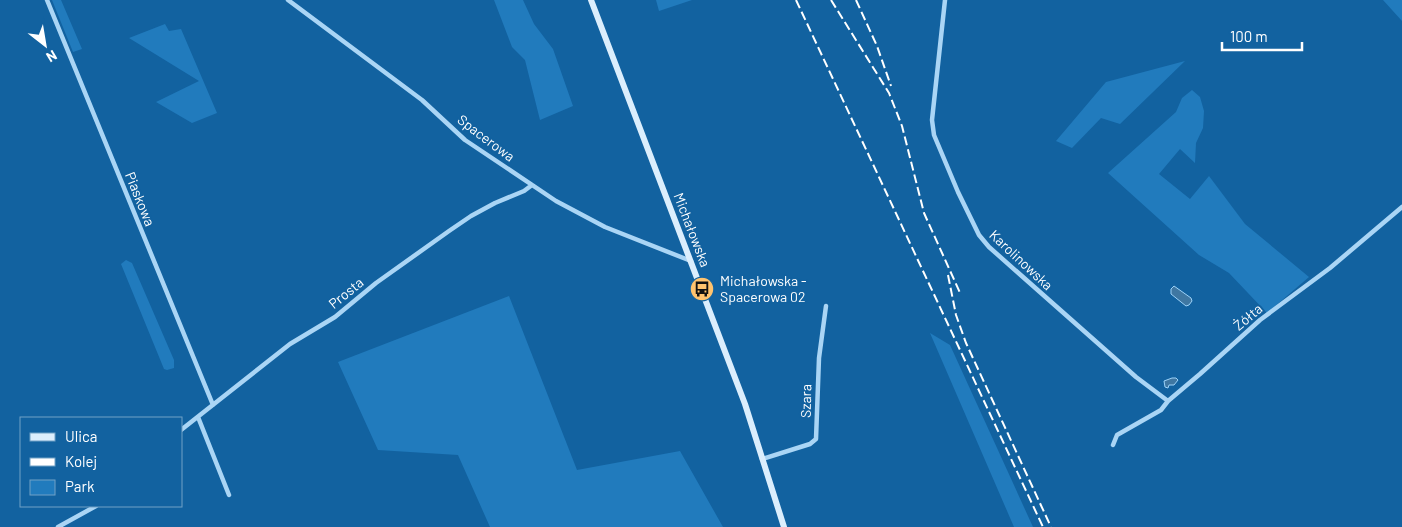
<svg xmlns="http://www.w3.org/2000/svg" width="1402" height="527" font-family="Barlow,sans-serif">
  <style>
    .green { fill: #217bbd }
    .water { fill: #3f77a2; stroke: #9cd2f8 }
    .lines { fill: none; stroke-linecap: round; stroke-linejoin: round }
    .street { stroke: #aad5f5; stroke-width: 4.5 }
    .secondary { stroke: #dbeefd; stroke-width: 6 }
    .rail { stroke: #fff; stroke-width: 2; stroke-dasharray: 9 4; stroke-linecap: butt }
    .labels { text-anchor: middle; stroke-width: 4; stroke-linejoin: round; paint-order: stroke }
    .street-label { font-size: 14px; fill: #fff; stroke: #1262a0 }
    .poi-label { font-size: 14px; fill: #fff; stroke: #1262a0; text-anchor: start }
  </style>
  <rect width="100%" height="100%" fill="#1262a0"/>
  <path class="green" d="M52,0H61L82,49L73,52Z
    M494,0H523L534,24L553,49L573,106L540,120L525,60L512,47Z
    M656,0H692L659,11Z
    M1383,0H1402V21Z
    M165,24L169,31L181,29L217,113L192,123L156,102L199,81L129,38Z
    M1185,61L1120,124L1101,118L1072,148L1056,141L1106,82Z
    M1192,90L1200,97L1204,111L1203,128L1196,143L1195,163L1180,149L1159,174L1190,199L1209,176L1245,224L1309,277L1267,313L1229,273L1199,255L1108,173L1176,112L1182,98Z
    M126,260L132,263L174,360V368L167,370L164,369L121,264Z
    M509,296L577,470L680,451L723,527H490L458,455L378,450L338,362Z
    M930,333L950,345L1033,527H1014Z"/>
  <path class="water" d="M1174,286L1191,298L1192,301L1189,305L1186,306L1171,294V289Z
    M1172,378H1176L1178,380L1174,385H1169L1168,388L1165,387L1164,381Z"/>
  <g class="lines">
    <path class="street" d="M47,0L213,405
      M288,0L422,100L465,140L556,201L605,227L691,261
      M945,0L932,120L934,135L958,192L979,235L989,247L1136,377L1168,401
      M198,417L229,495
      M181,430L290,344L335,317L376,283L449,231L471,216L495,203L524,191L532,185
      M1113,445L1117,435L1161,410L1168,401L1200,374L1260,320L1330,268L1402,207
      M762,459L810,444L816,439L819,358L826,306
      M58,527L96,506"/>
    <path class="secondary" d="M591,0L745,404L784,527"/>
    <path class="rail" d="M796,0L1043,527
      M831,0L889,93L902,126L924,213L961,295
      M856,0L877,46L891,86
      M948,275L956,315L966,343L1051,527"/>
  </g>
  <defs>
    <g id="bus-disc" transform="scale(1.25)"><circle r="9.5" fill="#ffc36e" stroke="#1262a0"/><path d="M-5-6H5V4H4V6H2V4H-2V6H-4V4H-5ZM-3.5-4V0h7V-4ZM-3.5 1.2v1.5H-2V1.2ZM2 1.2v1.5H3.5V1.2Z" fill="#111"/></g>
  </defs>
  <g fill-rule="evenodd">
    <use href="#bus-disc" x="702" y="289"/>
  </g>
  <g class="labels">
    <g class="street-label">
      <text transform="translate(486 138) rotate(37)" y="5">Spacerowa</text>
      <text transform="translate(140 199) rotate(68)" y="5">Piaskowa</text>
      <text transform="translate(692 230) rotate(69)" y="5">Michałowska</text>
      <text transform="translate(1021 260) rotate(43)" y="5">Karolinowska</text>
      <text transform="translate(346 293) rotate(-39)" y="5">Prosta</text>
      <text transform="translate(1248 317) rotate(-40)" y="5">Żółta</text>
      <text transform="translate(806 401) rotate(-89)" y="5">Szara</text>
    </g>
    <g class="poi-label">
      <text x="720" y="286">Michałowska -<tspan x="720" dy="16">Spacerowa 02</tspan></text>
    </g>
  </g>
  <rect x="20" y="417" width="162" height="90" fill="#1262a0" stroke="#71a1c6"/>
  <rect x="30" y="433" width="25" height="8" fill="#dbeefd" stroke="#71a1c6"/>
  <text x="65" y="442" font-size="15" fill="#ffffff">Ulica</text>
  <rect x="30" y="458" width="25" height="8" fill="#ffffff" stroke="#71a1c6"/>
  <text x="65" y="467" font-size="15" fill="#ffffff">Kolej</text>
  <rect x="30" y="480" width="25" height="15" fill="#217bbd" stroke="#71a1c6"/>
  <text x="65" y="492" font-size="15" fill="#ffffff">Park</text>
  <g transform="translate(45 45) rotate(149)" stroke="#1262a0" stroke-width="4" paint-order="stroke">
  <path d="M0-4L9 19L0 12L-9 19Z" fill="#ffffff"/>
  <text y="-8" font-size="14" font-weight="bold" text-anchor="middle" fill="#ffffff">N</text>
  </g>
  <path d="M1222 42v8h80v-8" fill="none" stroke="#ffffff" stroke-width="2.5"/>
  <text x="1230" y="42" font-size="15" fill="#ffffff" stroke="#1262a0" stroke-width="4" paint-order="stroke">100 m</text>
</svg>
